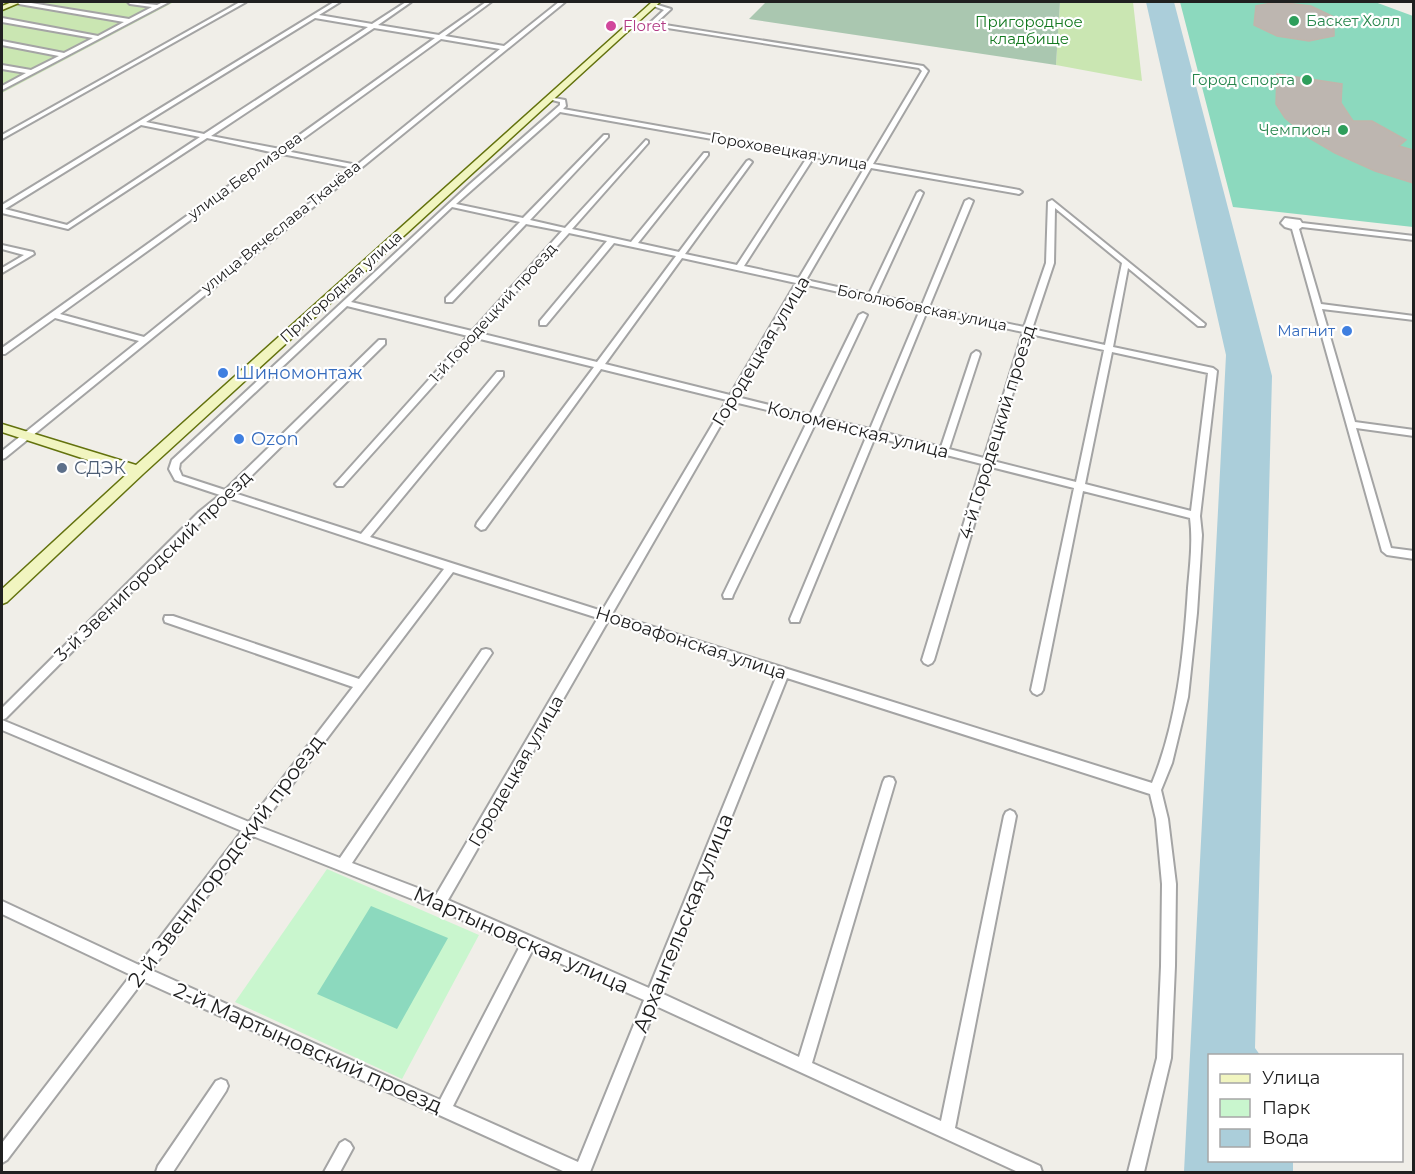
<svg xmlns="http://www.w3.org/2000/svg" width="1415" height="1174" font-family="Montserrat,sans-serif">
  <style>
    .grass { fill: #cae6b2 }
    .cemetery { fill: #aac7b0 }
    .park { fill: #c9f6ce }
    .pitch { fill: #8cd9be }
    .water { fill: #abceda }
    .building { fill: #bdb6b0; stroke: #c1b5ab; stroke-width: 1.5 }
    .lines { fill: none; stroke-linecap: round; stroke-linejoin: round }
    .street-casing { stroke: #a4a4a4; stroke-width: 4 }
    .secondary-casing { stroke: #63720d; stroke-width: 3 }
    .street { fill: #fff; fill-rule: evenodd }
    .secondary { fill: #f1f5c0; fill-rule: evenodd }
    .leisure-dot { fill: #2e9e5b; stroke: #fff; stroke-width: 2 }
    .hotel-dot { fill: #d1479c; stroke: #fff; stroke-width: 2 }
    .shop-dot { fill: #3f7fe0; stroke: #fff; stroke-width: 2 }
    .service-dot { fill: #5c6f8a; stroke: #fff; stroke-width: 2 }
    .labels { text-anchor: middle; stroke-width: 4.5; stroke-linejoin: round; paint-order: stroke }
    .far-leisure-label { font-size: 15px; fill: #27864d; stroke: #fff; text-anchor: end }
    .far-park-label { font-size: 15px; fill: #147920; stroke: #fff }
    .far-hotel-label { font-size: 15px; fill: #b23c85; stroke: #fff; text-anchor: start }
    .far-street-label { font-size: 15px; fill: #202020; stroke: #fff }
    .far-shop-label { font-size: 15px; fill: #366cbe; stroke: #fff; text-anchor: end }
    .street-label { font-size: 18px; fill: #202020; stroke: #fff }
    .shop-label { font-size: 18px; fill: #366cbe; stroke: #fff; text-anchor: start }
    .service-label { font-size: 18px; fill: #4e5e75; stroke: #fff; text-anchor: start }
    .near-street-label { font-size: 21px; fill: #202020; stroke: #fff }
  </style>
  <rect width="100%" height="100%" fill="#f0eee8"/>
  <path class="grass" d="M18,2H174L2,93V9Z
    M1060,2H1133L1142,81L1056,65Z"/>
  <path class="cemetery" d="M766,2H1060L1056,65L749,19Z"/>
  <path class="park" d="M327,869L479,935L402,1079L235,1002Z"/>
  <path class="pitch" d="M1180,2H1375L1413,16V227L1233,207Z
    M371,906L448,938L397,1029L317,994Z"/>
  <path class="water" d="M1146,2H1174L1272,376L1255,1048L1260,1055L1210,1056V1160L1293,1161V1172H1184L1226,355Z"/>
  <path class="building" d="M1278,2L1311,6L1334,17V36L1309,41L1277,36L1254,25L1256,6Z
    M1277,74L1342,84L1341,103L1353,121H1372L1406,140L1399,146L1413,150V183L1375,171L1335,153L1309,138L1285,118L1276,104Z"/>
  <g class="lines">
    <g class="street-casing">
      <path id="street" d="M17,2H25L129,19L152,7L130,4L128,2L157,5L163,2H169L2,90V86L26,73L2,69V65L31,70L59,56L2,45V41L64,53L93,38L2,22V18L98,36L124,22L19,4Z
        M240,2H246L2,139V135Z
        M334,2H340L319,15L372,24L406,2H411L378,25L439,35L486,2H491L445,36L504,46L559,2H565L5,458L2,459V451L139,341L55,318L5,354H2V348L275,153L207,138L68,229L2,213V205ZM315,18L368,27L204,134L146,122ZM374,28L435,38L280,149L211,136ZM441,39L500,49L357,165L286,151ZM141,125L200,137L67,225L5,209ZM282,154L353,168L144,337L60,314Z
        M651,3L671,9L657,22L659,24L923,66L928,71L873,164L1019,190L1022,192L1019,194L871,168L806,280L869,294L917,193L920,191L923,193L876,295L922,305L965,201L969,199L973,201L929,307L1024,327L1046,263L1048,202L1052,200L1205,324L1204,326H1198L1128,268L1113,347L1213,368L1217,371L1200,516L1202,535L1197,613L1188,697L1172,763L1161,790L1168,819L1176,884L1175,966L1171,1058L1144,1172H1128L1157,1058L1161,966L1162,884L1156,819L1150,794L787,678L661,993L799,1057L883,782L885,778L889,777L893,778L895,782L812,1063L941,1121L1004,816L1006,812L1010,810L1014,812L1016,816L955,1128L1040,1166L1042,1172H1018L656,1006L590,1172H565L143,981L7,1160L2,1163V1143L131,975L2,914V901L139,965L242,831L2,730V720L249,822L353,687L165,622L164,619L165,616H173L359,679L444,569L229,498L205,518L6,718L2,720V708L199,512L220,495L175,480L169,469L172,460L470,184L560,105V102L548,99V97L565,100L566,106L563,109L867,163L922,71L919,68L655,26L651,22L664,10L651,5ZM560,112L808,156L737,265L685,254L752,162L749,160L747,161L679,252L638,243L708,155V153H704L631,242L572,229L648,143V141L646,140L565,228L530,220L608,137V135H604L523,218L456,204ZM814,157L865,167L799,278L744,266ZM452,207L520,222L446,298V302H452L526,224L562,231L472,331L351,302ZM1055,208L1122,263L1105,345L1032,329L1054,263ZM569,233L607,241L540,321V325H546L614,243L676,256L597,362L479,333ZM682,258L796,283L730,395L605,364ZM803,284L920,310L870,429L819,417L867,315L863,313L859,315L810,415L737,397ZM347,306L468,336L337,482L335,484L337,486H343L476,338L594,367L477,523L476,526L481,530L485,529L601,369L727,400L602,611L370,537L503,376V372H497L361,534L234,493L385,344V340H379L225,490L182,476L179,469L180,463ZM927,311L1023,332L984,458L949,449L980,354L979,352L976,351L972,354L941,447L878,431ZM1030,334L1104,350L1076,482L993,461ZM1112,352L1208,373L1191,511L1085,484ZM734,402L808,420L723,595L724,598H732L733,595L816,422L867,435L790,619L791,622H799L800,619L875,437L982,464L922,660L924,663L928,665L932,663L934,660L991,467L1074,488L1031,690L1033,693L1037,695L1041,693L1043,690L1083,491L1190,518C1193,542 1190,565 1188,588C1184,653 1177,722 1152,783L612,614ZM453,572L598,618L436,895L352,863L492,653L490,650L486,649L482,650L340,858L260,827ZM608,621L777,675L649,988L448,900ZM253,836L435,908L520,946L440,1100L151,970ZM532,951L644,1000L578,1162L453,1106Z
        M1285,218L1300,220L1302,223L1414,236V240L1302,227L1299,229L1321,304L1414,316V320L1322,309L1355,422L1414,430V436L1356,428L1391,548L1414,551V559L1387,555L1382,551L1292,229L1285,227L1281,223Z
        M2,245L33,252L34,254L2,273V268L24,255L2,249Z
        M221,1079L226,1081L228,1086L226,1091L173,1172H156L158,1166L216,1081Z
        M345,1140L350,1143L353,1148L340,1172H324L340,1143Z"/>
    </g>
    <g class="secondary-casing">
      <path id="secondary" d="M12,2H21L2,10V6Z
        M652,2H660L143,474L7,602L2,604V589L128,473L2,432V424L136,465Z"/>
    </g>
    <use href="#street" class="street"/>
    <use href="#secondary" class="secondary"/>
  </g>
  <g class="leisure-dot">
    <circle cx="1294" cy="21" r="6"/>
    <circle cx="1307" cy="80" r="6"/>
    <circle cx="1343" cy="130" r="6"/>
  </g>
  <circle class="hotel-dot" cx="611" cy="26" r="6"/>
  <g class="shop-dot">
    <circle cx="1347" cy="331" r="6"/>
    <circle cx="223" cy="373" r="6"/>
    <circle cx="239" cy="439" r="6"/>
  </g>
  <circle class="service-dot" cx="62" cy="468" r="6"/>
  <g class="labels">
    <g class="far-leisure-label">
      <text x="1306" y="26" text-anchor="start">Баскет Холл</text>
      <text x="1295" y="85">Город спорта</text>
      <text x="1331" y="135">Чемпион</text>
    </g>
    <g class="far-park-label">
      <text x="1029" y="27">Пригородное<tspan x="1029" dy="17">кладбище</tspan></text>
    </g>
    <g class="far-hotel-label">
      <text x="623" y="31">Floret</text>
    </g>
    <g class="far-street-label">
      <text transform="translate(789 151) rotate(10)" y="5">Гороховецкая улица</text>
      <text transform="translate(245 176) rotate(-36)" y="5">улица Берлизова</text>
      <text transform="translate(281 227) rotate(-39)" y="5">улица Вячеслава Ткачёва</text>
      <text transform="translate(341 287) rotate(-42)" y="5">Пригородная улица</text>
      <text transform="translate(922 308) rotate(12)" y="5">Боголюбовская улица</text>
      <text transform="translate(493 313) rotate(-48)" y="5">1-й Городецкий проезд</text>
    </g>
    <g class="far-shop-label">
      <text x="1335" y="336">Магнит</text>
    </g>
    <g class="street-label">
      <text transform="translate(761 351) rotate(-59)" y="6">Городецкая улица</text>
      <text transform="translate(858 430) rotate(14)" y="6">Коломенская улица</text>
      <text transform="translate(997 432) rotate(-73)" y="6">4-й Городецкий проезд</text>
      <text transform="translate(153 566) rotate(-44)" y="6">3-й Звенигородский проезд</text>
      <text transform="translate(691 643) rotate(18)" y="6">Новоафонская улица</text>
      <text transform="translate(516 771) rotate(-60)" y="6">Городецкая улица</text>
    </g>
    <g class="shop-label">
      <text x="235" y="379">Шиномонтаж</text>
      <text x="251" y="445">Ozon</text>
    </g>
    <g class="service-label">
      <text x="74" y="474">СДЭК</text>
    </g>
    <g class="near-street-label">
      <text transform="translate(226 861) rotate(-53)" y="7">2-й Звенигородский проезд</text>
      <text transform="translate(683 923) rotate(-68)" y="7">Архангельская улица</text>
      <text transform="translate(521 940) rotate(24)" y="7">Мартыновская улица</text>
      <text transform="translate(308 1048) rotate(24)" y="7">2-й Мартыновский проезд</text>
    </g>
  </g>
  <rect width="1415" height="1174" fill="none" stroke="#202020" stroke-width="6"/>
  <rect x="1208" y="1054" width="195" height="108" fill="#ffffff" stroke="#a6a6a6" stroke-width="1.5"/>
  <rect x="1220" y="1074" width="30" height="9" fill="#f1f5c0" stroke="#a6a6a6" stroke-width="1.5"/>
  <text x="1262" y="1084" font-size="18" fill="#202020">Улица</text>
  <rect x="1220" y="1099" width="30" height="18" fill="#c9f6ce" stroke="#a6a6a6" stroke-width="1.5"/>
  <text x="1262" y="1114" font-size="18" fill="#202020">Парк</text>
  <rect x="1220" y="1129" width="30" height="18" fill="#abceda" stroke="#a6a6a6" stroke-width="1.5"/>
  <text x="1262" y="1144" font-size="18" fill="#202020">Вода</text>
</svg>
